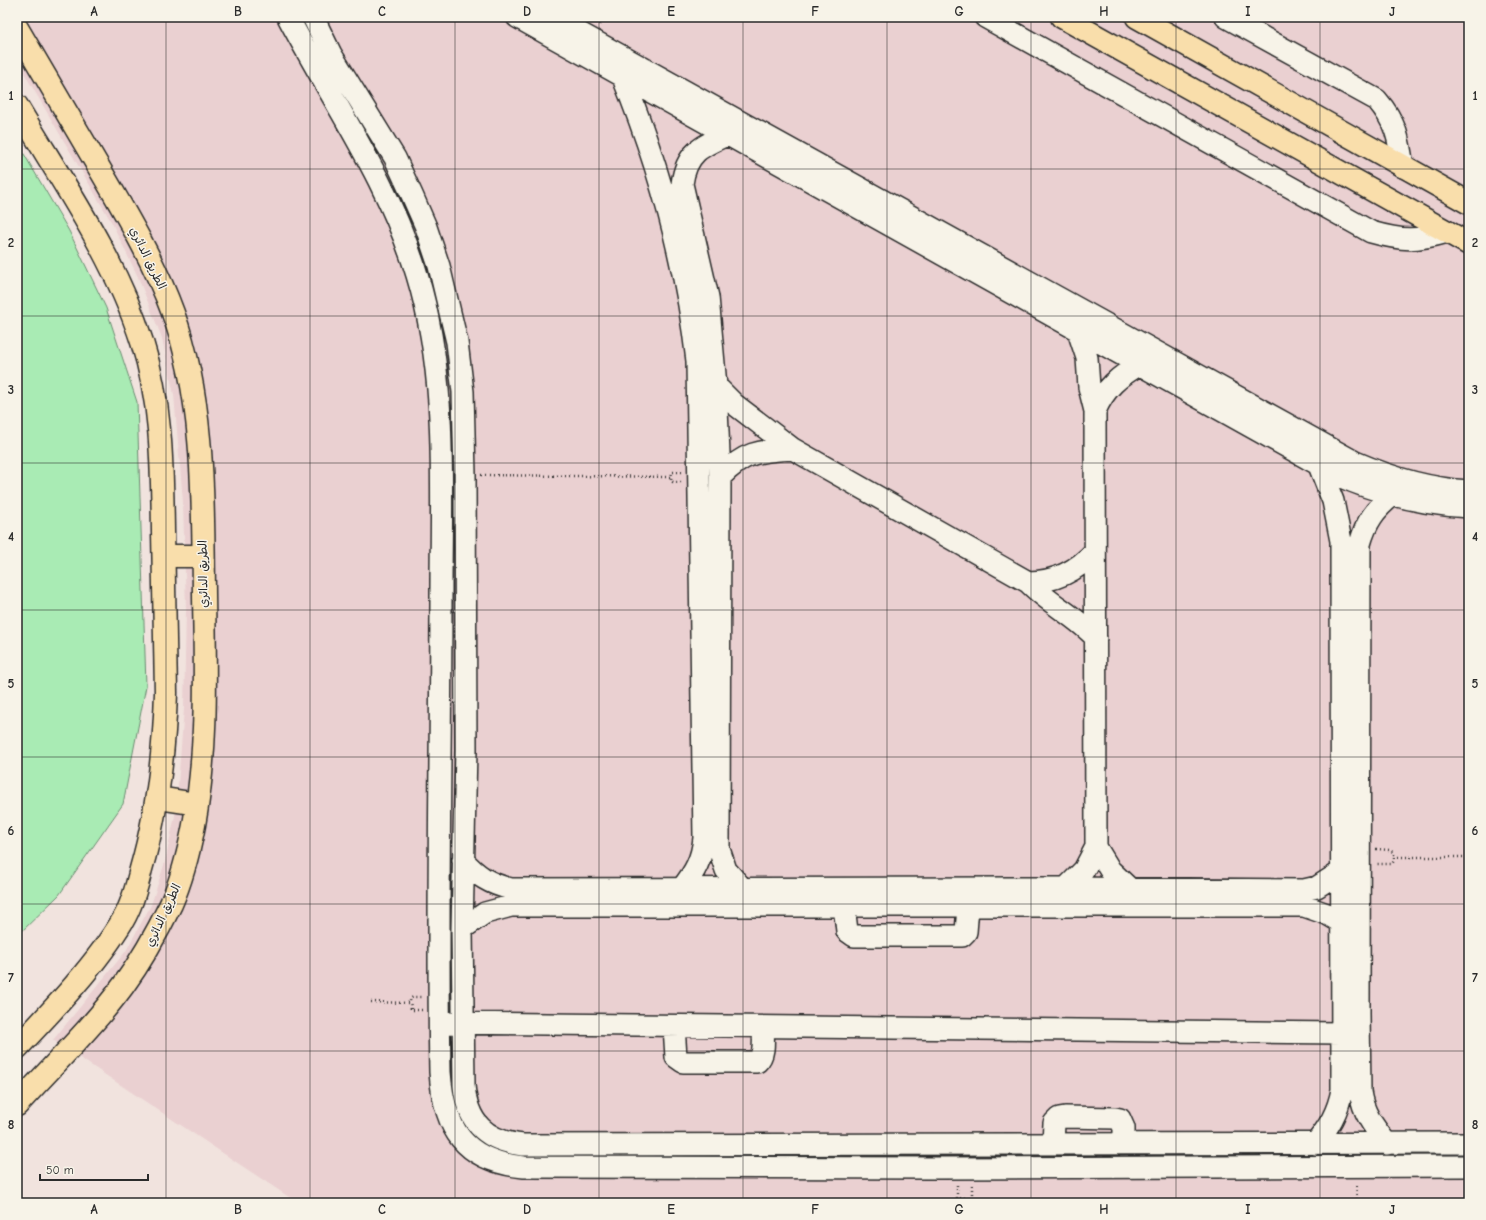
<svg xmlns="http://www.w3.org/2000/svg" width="1486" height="1220" font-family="'Comic Neue','Playpen Sans Arabic',sans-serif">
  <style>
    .built { fill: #ead0d1 }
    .green { fill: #a9ebb4; stroke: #6a8b70 }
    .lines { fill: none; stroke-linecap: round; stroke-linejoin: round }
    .minor-casing { stroke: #2b2b2b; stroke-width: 24 }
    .major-casing { stroke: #2b2b2b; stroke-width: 25 }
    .path { stroke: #2b2b2b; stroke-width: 2.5; stroke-dasharray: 1 3; stroke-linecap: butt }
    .minor { stroke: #f7f3e8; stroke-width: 21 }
    .major { stroke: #f9deab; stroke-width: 22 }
    .grid { fill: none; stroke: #2b2b2b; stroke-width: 1; stroke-opacity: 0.55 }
    .labels { text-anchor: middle; stroke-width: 3; stroke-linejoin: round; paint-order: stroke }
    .street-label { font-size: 12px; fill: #2b2b2b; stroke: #f7f3e8 }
    .neatline { fill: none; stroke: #2b2b2b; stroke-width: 1.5 }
    .grid-label { font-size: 13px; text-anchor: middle; font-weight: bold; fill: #2b2b2b }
  </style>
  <rect width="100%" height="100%" fill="#f1e3de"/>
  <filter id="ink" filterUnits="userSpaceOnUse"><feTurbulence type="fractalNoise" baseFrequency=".025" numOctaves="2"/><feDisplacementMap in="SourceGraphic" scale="8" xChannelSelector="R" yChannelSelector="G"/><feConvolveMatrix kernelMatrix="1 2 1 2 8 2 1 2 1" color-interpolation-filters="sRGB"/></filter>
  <g filter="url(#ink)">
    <path class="built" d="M17,17H1469V1203H298L53,1040L126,951L151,905L165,862L176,811L184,708L186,609L183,502L174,395L162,338L138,277L112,223L17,61Z"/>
    <path class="green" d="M17,142L69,231L106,308L137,402L146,686L123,804L59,895L17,936Z"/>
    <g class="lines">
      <g class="minor-casing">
        <path id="minor" d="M288,17C333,103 389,181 417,275C448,376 441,486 441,590C441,751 437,911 440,1072C444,1129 464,1161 524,1167L936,1168L1469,1166
          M313,17L331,54L395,158L412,195L426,227L439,266L457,342L463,392L465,475L466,750L462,929L464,1085C467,1123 486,1141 523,1145L1469,1143
          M517,17L1341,477C1382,494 1424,505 1469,507
          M551,17L1355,462C1392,478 1429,489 1469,491
          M985,17L1371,232C1403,241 1416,241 1448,232
          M1226,17L1377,100C1396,122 1399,139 1403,167
          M622,75C659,166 686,264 697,361L704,838C702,859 695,872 682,888
          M729,134C701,146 686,153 682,184L708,297L716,386L720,477L719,849L726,870L742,888
          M716,386L734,404L793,449L1028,582C1049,604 1076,616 1096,638
          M1095,411C1105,388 1119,376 1141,364
          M720,477C746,451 758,451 793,449
          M1028,582C1056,582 1077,571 1095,551
          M1096,847L1110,870L1130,889
          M463,860C477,876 490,884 511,889L1066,888L1304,890L1317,887L1342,871
          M1066,888L1084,870L1096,847L1095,411L1089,387L1087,358L1077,328
          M844,906L847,931L854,936H962L966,932L968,907
          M462,929L485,913L511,906H1304L1327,914L1342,923
          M450,1023L1342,1033
          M674,1026L676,1057L683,1062H757C766,1054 763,1038 763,1027
          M1053,1144L1054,1123L1059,1118L1065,1117L1115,1118L1120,1119L1124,1128V1144
          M1315,1144C1329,1127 1338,1112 1342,1090L1341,541L1333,501L1318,463
          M1387,1144C1374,1127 1363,1113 1360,1092L1359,1013L1360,544C1366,522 1375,509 1393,495"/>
      </g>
      <g class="major-casing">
        <path id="major" d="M1062,17L1469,244
          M1137,17L1469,203
          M17,28C44,74 71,120 98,166C126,214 154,261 173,313C205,400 203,503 204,594C205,672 208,748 194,825C189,851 182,879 171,904C157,933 142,960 123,986C92,1028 52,1066 17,1105
          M17,106C62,182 115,257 142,342C162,404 162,467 163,531C164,585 165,639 166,693C164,753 158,811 141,869C137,886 132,905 123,920C96,965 53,1010 17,1048
          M164,556H203
          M158,798L197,804"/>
      </g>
      <path class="path" d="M600,25L604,17
        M682,472H672L671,480L673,482H683
        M481,475L671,477
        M1376,849L1390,850L1394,853V861L1392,864H1376
        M1394,857H1469
        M371,1002L410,1003
        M422,1010H411L410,999L413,997H423
        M957,1185V1198H972V1185
        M1356,1203L1357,1183"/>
      <use href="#minor" class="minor"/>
      <use href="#major" class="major"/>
    </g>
  </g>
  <path class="grid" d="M166,17V1203M310,17V1203M455,17V1203M599,17V1203M743,17V1203M887,17V1203M1031,17V1203M1176,17V1203M1320,17V1203M17,169H1469M17,316H1469M17,463H1469M17,610H1469M17,757H1469M17,904H1469M17,1051H1469"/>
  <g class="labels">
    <g class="street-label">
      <text transform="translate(148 258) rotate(64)" y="4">الطريق الدائري</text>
      <text transform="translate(203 574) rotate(-91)" y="4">الطريق الدائري</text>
      <text transform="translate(163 915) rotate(-65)" y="4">الطريق الدائري</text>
    </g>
  </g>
  <rect width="1486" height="1220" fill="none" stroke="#f7f3e8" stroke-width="44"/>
  <path d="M40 1174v6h108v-6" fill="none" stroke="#2b2b2b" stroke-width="2"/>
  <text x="46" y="1174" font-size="12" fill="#2b2b2b" stroke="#f7f3e8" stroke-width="3" paint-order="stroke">50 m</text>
  <rect x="22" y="22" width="1442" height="1176" class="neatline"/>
  <g class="grid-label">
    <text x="94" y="16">A</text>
    <text x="238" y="16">B</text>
    <text x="382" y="16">C</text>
    <text x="527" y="16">D</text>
    <text x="671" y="16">E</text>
    <text x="815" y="16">F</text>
    <text x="959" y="16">G</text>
    <text x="1104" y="16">H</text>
    <text x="1248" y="16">I</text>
    <text x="1392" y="16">J</text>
    <text x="11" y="100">1</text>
    <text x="1475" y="100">1</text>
    <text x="11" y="247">2</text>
    <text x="1475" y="247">2</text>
    <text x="11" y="394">3</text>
    <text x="1475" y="394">3</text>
    <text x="11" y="541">4</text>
    <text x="1475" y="541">4</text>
    <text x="11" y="688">5</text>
    <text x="1475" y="688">5</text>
    <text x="11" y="835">6</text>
    <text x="1475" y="835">6</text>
    <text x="11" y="982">7</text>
    <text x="1475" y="982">7</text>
    <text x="11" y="1129">8</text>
    <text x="1475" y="1129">8</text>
    <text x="94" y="1214">A</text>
    <text x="238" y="1214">B</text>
    <text x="382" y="1214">C</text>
    <text x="527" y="1214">D</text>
    <text x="671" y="1214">E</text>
    <text x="815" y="1214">F</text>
    <text x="959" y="1214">G</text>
    <text x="1104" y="1214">H</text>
    <text x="1248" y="1214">I</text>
    <text x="1392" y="1214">J</text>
  </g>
</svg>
